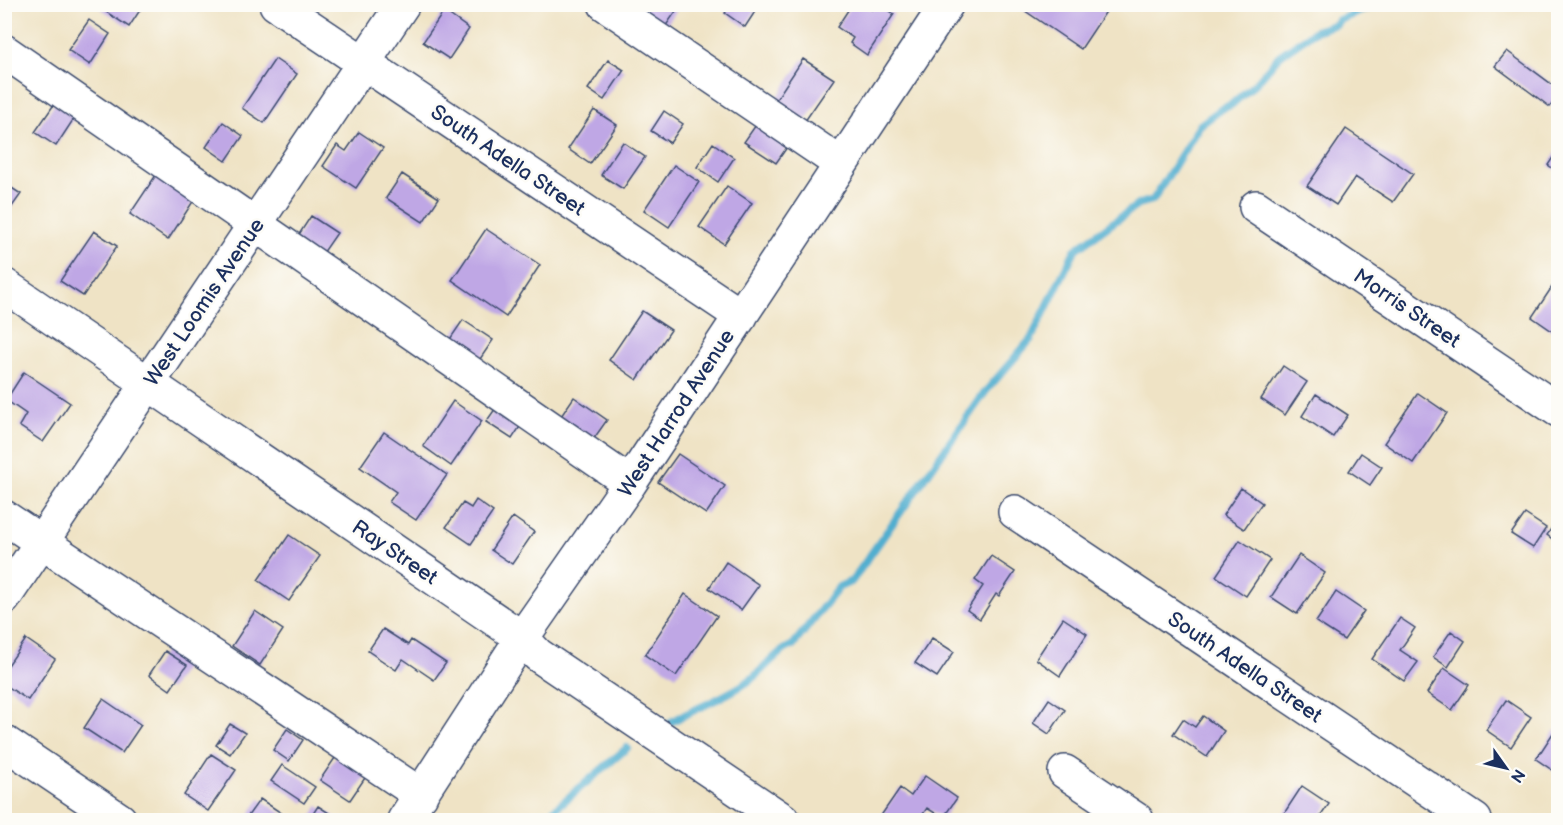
<svg xmlns="http://www.w3.org/2000/svg" width="1563" height="825" font-family="'Balsamiq Sans',sans-serif">
  <style>
    .lines { fill: none; stroke-linecap: round; stroke-linejoin: round }
    .stream { stroke: #51aecf; stroke-width: 8 }
    .building { fill: #bfa7e5 }
    .minor-casing { stroke: #3b4a6d; stroke-width: 36 }
    .minor { stroke: #fff; stroke-width: 33 }
    .labels { text-anchor: middle; stroke-width: 5; stroke-linejoin: round; paint-order: stroke }
    .street-label { font-size: 21px; fill: #1b2f5e; stroke: #fdfcf7 }
  </style>
  <rect width="100%" height="100%" fill="#fdfcf7"/>
  <filter id="ink" filterUnits="userSpaceOnUse"><feTurbulence type="fractalNoise" baseFrequency=".0167" numOctaves="2"/><feDisplacementMap in="SourceGraphic" scale="12" xChannelSelector="R" yChannelSelector="G"/><feConvolveMatrix kernelMatrix="1 2 1 2 8 2 1 2 1" color-interpolation-filters="sRGB"/></filter>
  <filter id="wash" filterUnits="userSpaceOnUse"><feTurbulence type="fractalNoise" baseFrequency=".008" numOctaves="4" result="noise"/><feDisplacementMap in="SourceGraphic" scale="24" xChannelSelector="R" yChannelSelector="G"/><feGaussianBlur stdDeviation="1.35" result="paint"/><feColorMatrix in="noise" values="0 0 0 0 0 0 0 0 0 0 0 0 0 0 0 0 0 1.4 0 .05"/><feComposite in="paint" operator="in"/></filter>
  <g filter="url(#wash)">
    <rect width="100%" height="100%" fill="#efe3c5"/>
    <g class="lines">
      <path class="stream" d="M671,722C695,709 723,698 746,683C763,672 774,653 793,645L839,587L852,581L986,391L1031,339L1075,250L1139,204L1153,200L1200,125L1223,108L1231,105L1257,82L1279,56L1315,31L1336,24L1339,20L1378,4
        M542,820L627,748"/>
    </g>
    <g id="blocks">
      <path class="building" d="M98,4H144L129,27L97,6Z
        M633,4H681L663,30Z
        M731,4H760L745,27L725,13Z
        M852,4H863L872,10L876,4H880L894,14L867,55L850,43L853,38L837,27Z
        M1015,4H1111L1081,49Z
        M444,11L469,29L449,59L423,42Z
        M89,20L110,34L90,65L68,50Z
        M1507,51L1558,89V95L1550,107L1495,66Z
        M275,59L297,74L264,123L242,108Z
        M803,59L834,79L805,121L775,101Z
        M608,60L624,70L604,100L588,89Z
        M55,103L75,117L56,146L35,132Z
        M594,110L617,125L590,164L568,149Z
        M664,111L683,124L670,143L651,131Z
        M223,122L243,136L226,161L206,147Z
        M758,122L790,143L776,163L744,142Z
        M1346,129L1413,174L1393,202L1355,177L1336,205L1307,186Z
        M359,132L383,148L356,188L323,166L337,145L346,151Z
        M623,142L645,157L623,189L601,175Z
        M713,143L734,158L718,182L697,167Z
        M1558,150V172L1548,165Z
        M674,165L699,182L669,227L644,210Z
        M402,174L439,198L423,222L386,198Z
        M156,175L194,200L168,240L130,214Z
        M4,183L21,194L4,218Z
        M727,186L752,203L724,244L699,227Z
        M311,216L337,233L319,259L294,242Z
        M486,229L540,265L506,317L452,280Z
        M94,231L117,246L83,296L60,281Z
        M1558,278V335L1532,317Z
        M642,311L671,330L637,380L609,360Z
        M463,320L493,340L476,365L446,345Z
        M1283,366L1307,382L1285,415L1261,399Z
        M24,372L70,403L43,442L19,426L26,414L6,400Z
        M1418,393L1447,413L1413,463L1384,443Z
        M1316,394L1348,415L1333,437L1302,416Z
        M574,397L607,420L590,444L557,422Z
        M453,401L482,421L451,466L423,446Z
        M500,402L525,419L512,439L486,422Z
        M384,432L447,475L416,520L389,502L396,492L360,467Z
        M1361,453L1382,467L1370,485L1349,471Z
        M678,454L725,486L706,514L658,482Z
        M1241,488L1262,503L1244,529L1223,515Z
        M476,500L493,512L471,544L446,527L463,503L471,508Z
        M1525,514L1546,528L1533,548L1511,534Z
        M513,517L534,532L512,564L491,550Z
        M1558,518V543L1547,535Z
        M289,535L320,556L289,601L258,580Z
        M1240,540L1270,560L1246,596L1216,576Z
        M1299,555L1325,573L1297,614L1271,597Z
        M991,556L1015,572L999,596L996,594L980,619L967,610L983,586L975,580Z
        M726,562L759,585L741,610L709,588Z
        M1336,592L1364,611L1344,640L1316,622Z
        M685,594L717,616L676,676L645,655Z
        M255,611L283,630L260,665L232,646Z
        M1063,618L1087,634L1060,676L1036,659Z
        M1400,618L1415,628L1400,650L1418,662L1404,681L1372,659Z
        M383,629L408,645L411,640L446,663L434,680L403,659L396,670L368,651Z
        M1451,631L1465,641L1448,667L1433,657Z
        M932,638L954,652L937,677L915,663Z
        M26,639L55,659L28,700L4,684V671Z
        M165,651L187,665L170,690L149,675Z
        M1444,668L1469,685L1452,710L1427,693Z
        M103,699L141,725L122,753L84,728Z
        M1049,699L1065,710L1049,734L1033,723Z
        M1506,700L1531,717L1511,747L1486,730Z
        M1203,716L1224,731L1207,757L1173,734L1183,719L1195,727Z
        M230,724L245,733L230,754L216,745Z
        M287,729L303,740L289,761L273,750Z
        M1555,730L1558,732V774L1536,759Z
        M339,752L369,772L350,800L320,780Z
        M211,754L236,770L208,811L184,795Z
        M282,765L315,787L304,803L271,781Z
        M925,776L957,798L943,818L927,808L919,820H886L880,817L900,788L911,796Z
        M1302,786L1329,804L1318,820H1285L1281,818Z
        M260,799L292,820H245Z
        M318,806L340,820H309Z"/>
    </g>
  </g>
  <g filter="url(#ink)">
    <use href="#blocks" fill-opacity="0" stroke="#3b4a6d" stroke-width="1.5"/>
    <g class="lines">
      <g class="minor-casing">
        <path id="minor" d="M276,4L741,316
          M605,4L841,164
          M4,51L630,483
          M1256,207L1558,410
          M4,285L522,638L538,655L783,820
          M1015,512L1475,820
          M4,517L421,795
          M4,598L403,4
          M4,742L120,820
          M1065,772L1137,820
          M404,820L522,638L630,483L947,4"/>
      </g>
      <use href="#minor" class="minor"/>
    </g>
  </g>
  <g class="labels">
    <g class="street-label">
      <text transform="translate(508 160) rotate(34)" y="7">South Adella Street</text>
      <text transform="translate(204 302) rotate(-56)" y="7">West Loomis Avenue</text>
      <text transform="translate(1407 308) rotate(34)" y="7">Morris Street</text>
      <text transform="translate(676 413) rotate(-57)" y="7">West Harrod Avenue</text>
      <text transform="translate(395 552) rotate(34)" y="7">Ray Street</text>
      <text transform="translate(1245 667) rotate(34)" y="7">South Adella Street</text>
    </g>
  </g>
  <rect width="1563" height="825" fill="none" stroke="#fdfcf7" stroke-width="24"/>
  <g transform="translate(1506 768) rotate(124)" stroke="#fdfcf7" stroke-width="4.5" paint-order="stroke">
  <path d="M0-4.5L10 22L0 15L-10 22Z" fill="#1b2f5e"/>
  <text y="-9" font-size="16" font-weight="bold" text-anchor="middle" fill="#1b2f5e">N</text>
  </g>
</svg>
